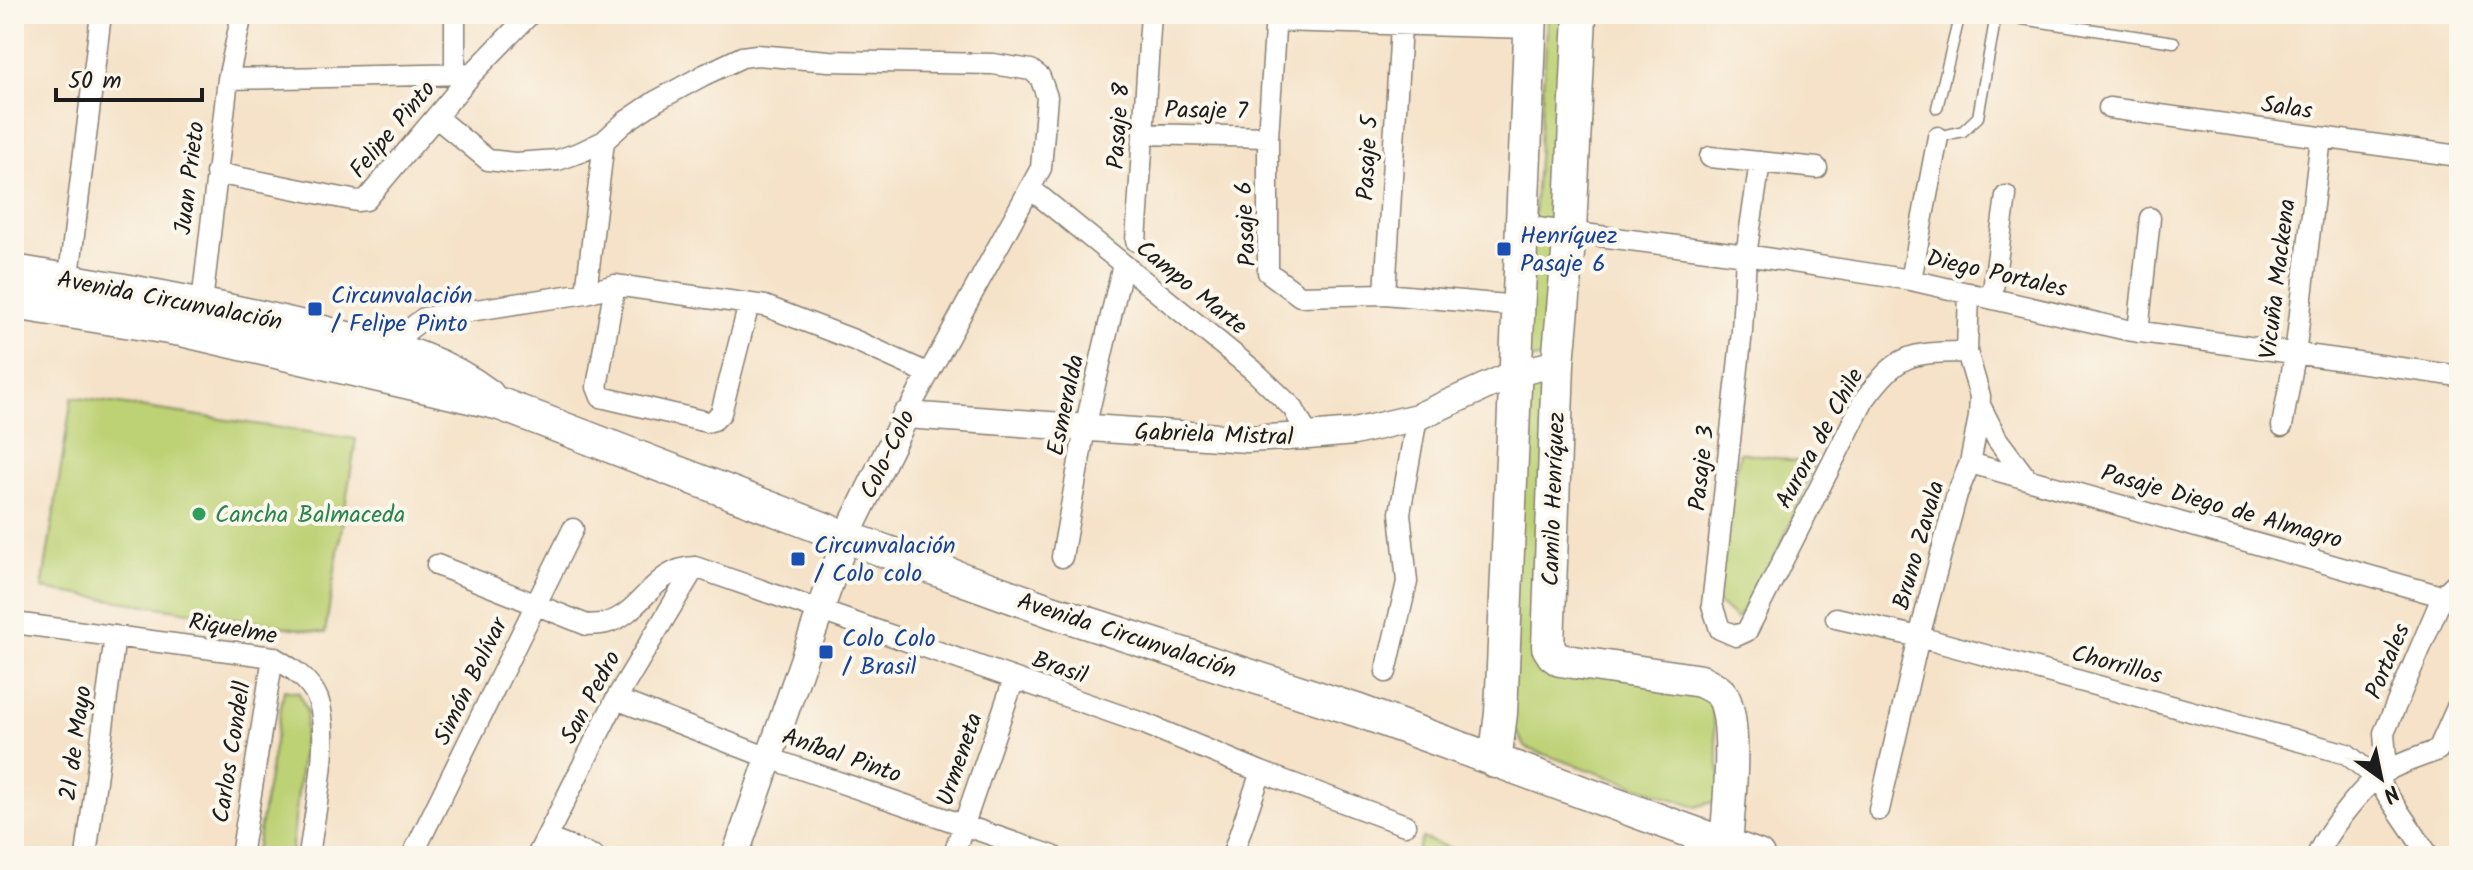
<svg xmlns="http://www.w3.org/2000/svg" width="2473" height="870" font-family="Kalam,sans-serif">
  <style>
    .green { fill: #bdd175; stroke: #6c7648; stroke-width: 2 }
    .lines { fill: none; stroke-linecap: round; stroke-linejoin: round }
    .service-casing { stroke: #887f72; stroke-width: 13 }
    .minor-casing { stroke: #887f72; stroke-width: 23 }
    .tertiary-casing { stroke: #887f72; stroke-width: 29 }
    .primary-casing { stroke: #887f72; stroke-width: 35 }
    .service { stroke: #fff; stroke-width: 10 }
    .minor { stroke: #fff; stroke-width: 20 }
    .tertiary { stroke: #fff; stroke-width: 26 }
    .primary { stroke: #fff; stroke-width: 32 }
    .transit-dot { fill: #1a4fb4; stroke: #fbf7ec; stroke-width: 3 }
    .leisure-dot { fill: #2e9e5b; stroke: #fbf7ec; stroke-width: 3 }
    .labels { text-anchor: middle; stroke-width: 8; stroke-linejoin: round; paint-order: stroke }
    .street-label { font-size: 24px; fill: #1c1c1c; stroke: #fbf7ec }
    .transit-label { font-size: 24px; fill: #164399; stroke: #fbf7ec; text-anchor: start }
    .leisure-label { font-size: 24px; fill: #27864d; stroke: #fbf7ec; text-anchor: start }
  </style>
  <rect width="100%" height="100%" fill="#fbf7ec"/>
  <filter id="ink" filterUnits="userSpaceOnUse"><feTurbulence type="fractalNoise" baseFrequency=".0125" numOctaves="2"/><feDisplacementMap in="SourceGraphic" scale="16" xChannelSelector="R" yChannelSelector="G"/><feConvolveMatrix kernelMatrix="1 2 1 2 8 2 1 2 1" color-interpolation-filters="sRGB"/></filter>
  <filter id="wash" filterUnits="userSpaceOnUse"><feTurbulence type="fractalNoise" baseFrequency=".006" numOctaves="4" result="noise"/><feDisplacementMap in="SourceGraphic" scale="32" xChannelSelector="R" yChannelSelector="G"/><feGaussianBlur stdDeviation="1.8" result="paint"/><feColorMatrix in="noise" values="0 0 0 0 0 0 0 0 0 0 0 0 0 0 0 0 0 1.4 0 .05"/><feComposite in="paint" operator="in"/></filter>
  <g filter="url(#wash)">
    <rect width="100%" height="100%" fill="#f5e2c8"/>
    <path class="green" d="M1548,14H1570L1552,355L1524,361Z
      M1553,369L1544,650L1710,690L1723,799L1696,807L1526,748L1505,712L1521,379Z
      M72,397L356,439L325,633L42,589Z
      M1740,452L1813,464C1795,519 1771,572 1736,619L1713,598Z
      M284,690L299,693L307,711L291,856H255Z
      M1422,838L1472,856H1415Z"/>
  </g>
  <g filter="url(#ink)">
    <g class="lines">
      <g class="service-casing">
        <path id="service" d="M1937,108L1960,14
          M1938,137L1963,131L1978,117L1996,15L2174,42"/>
      </g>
      <g class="minor-casing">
        <path id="minor" d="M455,14V73
          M1276,14L1268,137V272L1300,296L1385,294L1517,306
          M1276,21L1530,28
          M228,79L472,74
          M2109,108L2459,156
          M437,118L488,160L515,163L558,160L581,152L604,141L625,122L656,101L704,75L742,57L757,55L829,61L993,64L1031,70L1040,77L1047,97L1041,168L906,415
          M1143,134L1268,137
          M1710,157L1817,168
          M1760,162L1746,255L1742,331L1712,605L1720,629L1736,636L1747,631L1864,400C1900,352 1909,353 1967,352
          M216,173L357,201L366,200L472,74L530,14
          M1031,189L1253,370L1293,408L1308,436
          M1522,226L1746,255L1911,280L2127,330L2459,376
          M1136,241L1151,14
          M1911,280L1938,137
          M615,285L597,387L601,397L707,422L714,420L721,413L749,304
          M67,292L101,14
          M586,293L604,141
          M1385,294L1401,26
          M1992,297L2006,196
          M202,303L228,79L242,14
          M2138,332L2150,218
          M391,347L402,335L424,318L586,293L615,285L765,306L854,340L927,373
          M1981,407L1997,439L2027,479
          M2282,426L2295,355L2321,138
          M1970,463L2459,601
          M1062,557L1085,428L1123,264
          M437,565L587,625C593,624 600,625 606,623C642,614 653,568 695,567L1145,724L1261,772L1405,825
          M1836,618L1919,637L2347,754L2376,778L2429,856
          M14,623L273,657C290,667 310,679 318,699C332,738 314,814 309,856
          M1386,672L1407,582L1400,513L1417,417
          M616,699L769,758L1053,856
          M2387,771L2384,733L2443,595L2459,580
          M1879,810L1919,637L1957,494L1970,463L1979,417L1980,396L1967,352L1969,293
          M546,838L594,856
          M86,856L115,636
          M241,856L273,657
          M412,856L573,529
          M537,856L616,699L695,567
          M953,856L1014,679
          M1232,856L1261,772
          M2317,856C2325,834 2364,784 2385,772C2401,762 2421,757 2438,750L2459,703"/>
      </g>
      <g class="tertiary-casing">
        <path id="tertiary" d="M735,856L846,537L906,415L1247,439L1308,436L1354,432L1417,417L1516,373L1558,363"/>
      </g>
      <g class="primary-casing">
        <path id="primary" d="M1580,14L1570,231L1558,363L1548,647L1553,655L1560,660L1701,681C1708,685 1717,688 1722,695C1739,721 1728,813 1726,846
          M14,271C121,289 226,307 331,334C391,349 436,356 488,395
          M14,303L181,330L500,404L846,537L1051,611L1359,711L1758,856
          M1495,762L1501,713L1531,14"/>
      </g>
      <use href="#service" class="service"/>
      <use href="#minor" class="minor"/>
      <use href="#tertiary" class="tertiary"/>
      <use href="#primary" class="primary"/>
    </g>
  </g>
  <g class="transit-dot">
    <rect x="1496" y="241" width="16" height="16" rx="4"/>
    <rect x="307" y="301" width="16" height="16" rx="4"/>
    <rect x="790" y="551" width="16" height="16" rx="4"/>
    <rect x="818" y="644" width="16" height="16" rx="4"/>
  </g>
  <circle class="leisure-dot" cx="199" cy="514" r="8"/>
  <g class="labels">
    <g class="street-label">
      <text transform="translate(2287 107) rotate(8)" y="8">Salas</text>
      <text transform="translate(1206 110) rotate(1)" y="8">Pasaje 7</text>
      <text transform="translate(1118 126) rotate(-86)" y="8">Pasaje 8</text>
      <text transform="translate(392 129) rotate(-50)" y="8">Felipe Pinto</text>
      <text transform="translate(1367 158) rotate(-87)" y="8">Pasaje 5</text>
      <text transform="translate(189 178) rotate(-83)" y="8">Juan Prieto</text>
      <text transform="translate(1245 224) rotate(-93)" y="8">Pasaje 6</text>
      <text transform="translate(1997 273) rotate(13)" y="8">Diego Portales</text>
      <text transform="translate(2277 279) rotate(-83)" y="8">Vicuña Mackena</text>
      <text transform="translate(1192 287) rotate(39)" y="8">Campo Marte</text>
      <text transform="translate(170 300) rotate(11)" y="8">Avenida Circunvalación</text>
      <text transform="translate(1065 405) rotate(-78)" y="8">Esmeralda</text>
      <text transform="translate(1214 434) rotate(2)" y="8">Gabriela Mistral</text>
      <text transform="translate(1819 438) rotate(-61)" y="8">Aurora de Chile</text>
      <text transform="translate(887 454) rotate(-64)" y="8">Colo-Colo</text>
      <text transform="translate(1701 468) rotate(-84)" y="8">Pasaje 3</text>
      <text transform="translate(1553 499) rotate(-88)" y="8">Camilo Henríquez</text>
      <text transform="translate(2222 506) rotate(16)" y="8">Pasaje Diego de Almagro</text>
      <text transform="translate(1918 545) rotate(-74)" y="8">Bruno Zavala</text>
      <text transform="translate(233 628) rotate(10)" y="8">Riquelme</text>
      <text transform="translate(1127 635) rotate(18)" y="8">Avenida Circunvalación</text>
      <text transform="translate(2387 661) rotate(-67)" y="8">Portales</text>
      <text transform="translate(2117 664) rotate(15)" y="8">Chorrillos</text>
      <text transform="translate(1060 667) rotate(19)" y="8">Brasil</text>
      <text transform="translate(470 681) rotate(-64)" y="8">Simón Bolívar</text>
      <text transform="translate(590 697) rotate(-62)" y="8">San Pedro</text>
      <text transform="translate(75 743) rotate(-82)" y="8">21 de Mayo</text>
      <text transform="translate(231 752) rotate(-81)" y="8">Carlos Condell</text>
      <text transform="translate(842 755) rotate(19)" y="8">Aníbal Pinto</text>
      <text transform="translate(959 759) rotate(-71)" y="8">Urmeneta</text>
    </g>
    <g class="transit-label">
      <text x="1520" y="243">Henríquez<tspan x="1520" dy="28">Pasaje 6</tspan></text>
      <text x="331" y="303">Circunvalación<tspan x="331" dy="28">/ Felipe Pinto</tspan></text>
      <text x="814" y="553">Circunvalación<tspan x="814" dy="28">/ Colo colo</tspan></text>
      <text x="842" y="646">Colo Colo<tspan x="842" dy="28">/ Brasil</tspan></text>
    </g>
    <g class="leisure-label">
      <text x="215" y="522">Cancha Balmaceda</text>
    </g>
  </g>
  <rect width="2473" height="870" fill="none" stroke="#fbf7ec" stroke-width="48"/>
  <g transform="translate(2381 778) rotate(147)" stroke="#fbf7ec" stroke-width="6" paint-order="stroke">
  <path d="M0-6L14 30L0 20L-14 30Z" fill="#1c1c1c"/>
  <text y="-12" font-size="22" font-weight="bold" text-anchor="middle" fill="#1c1c1c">N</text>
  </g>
  <path d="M56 88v12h146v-12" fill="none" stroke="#1c1c1c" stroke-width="4"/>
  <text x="68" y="88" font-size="24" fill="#1c1c1c" stroke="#fbf7ec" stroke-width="6" paint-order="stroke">50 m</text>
</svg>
